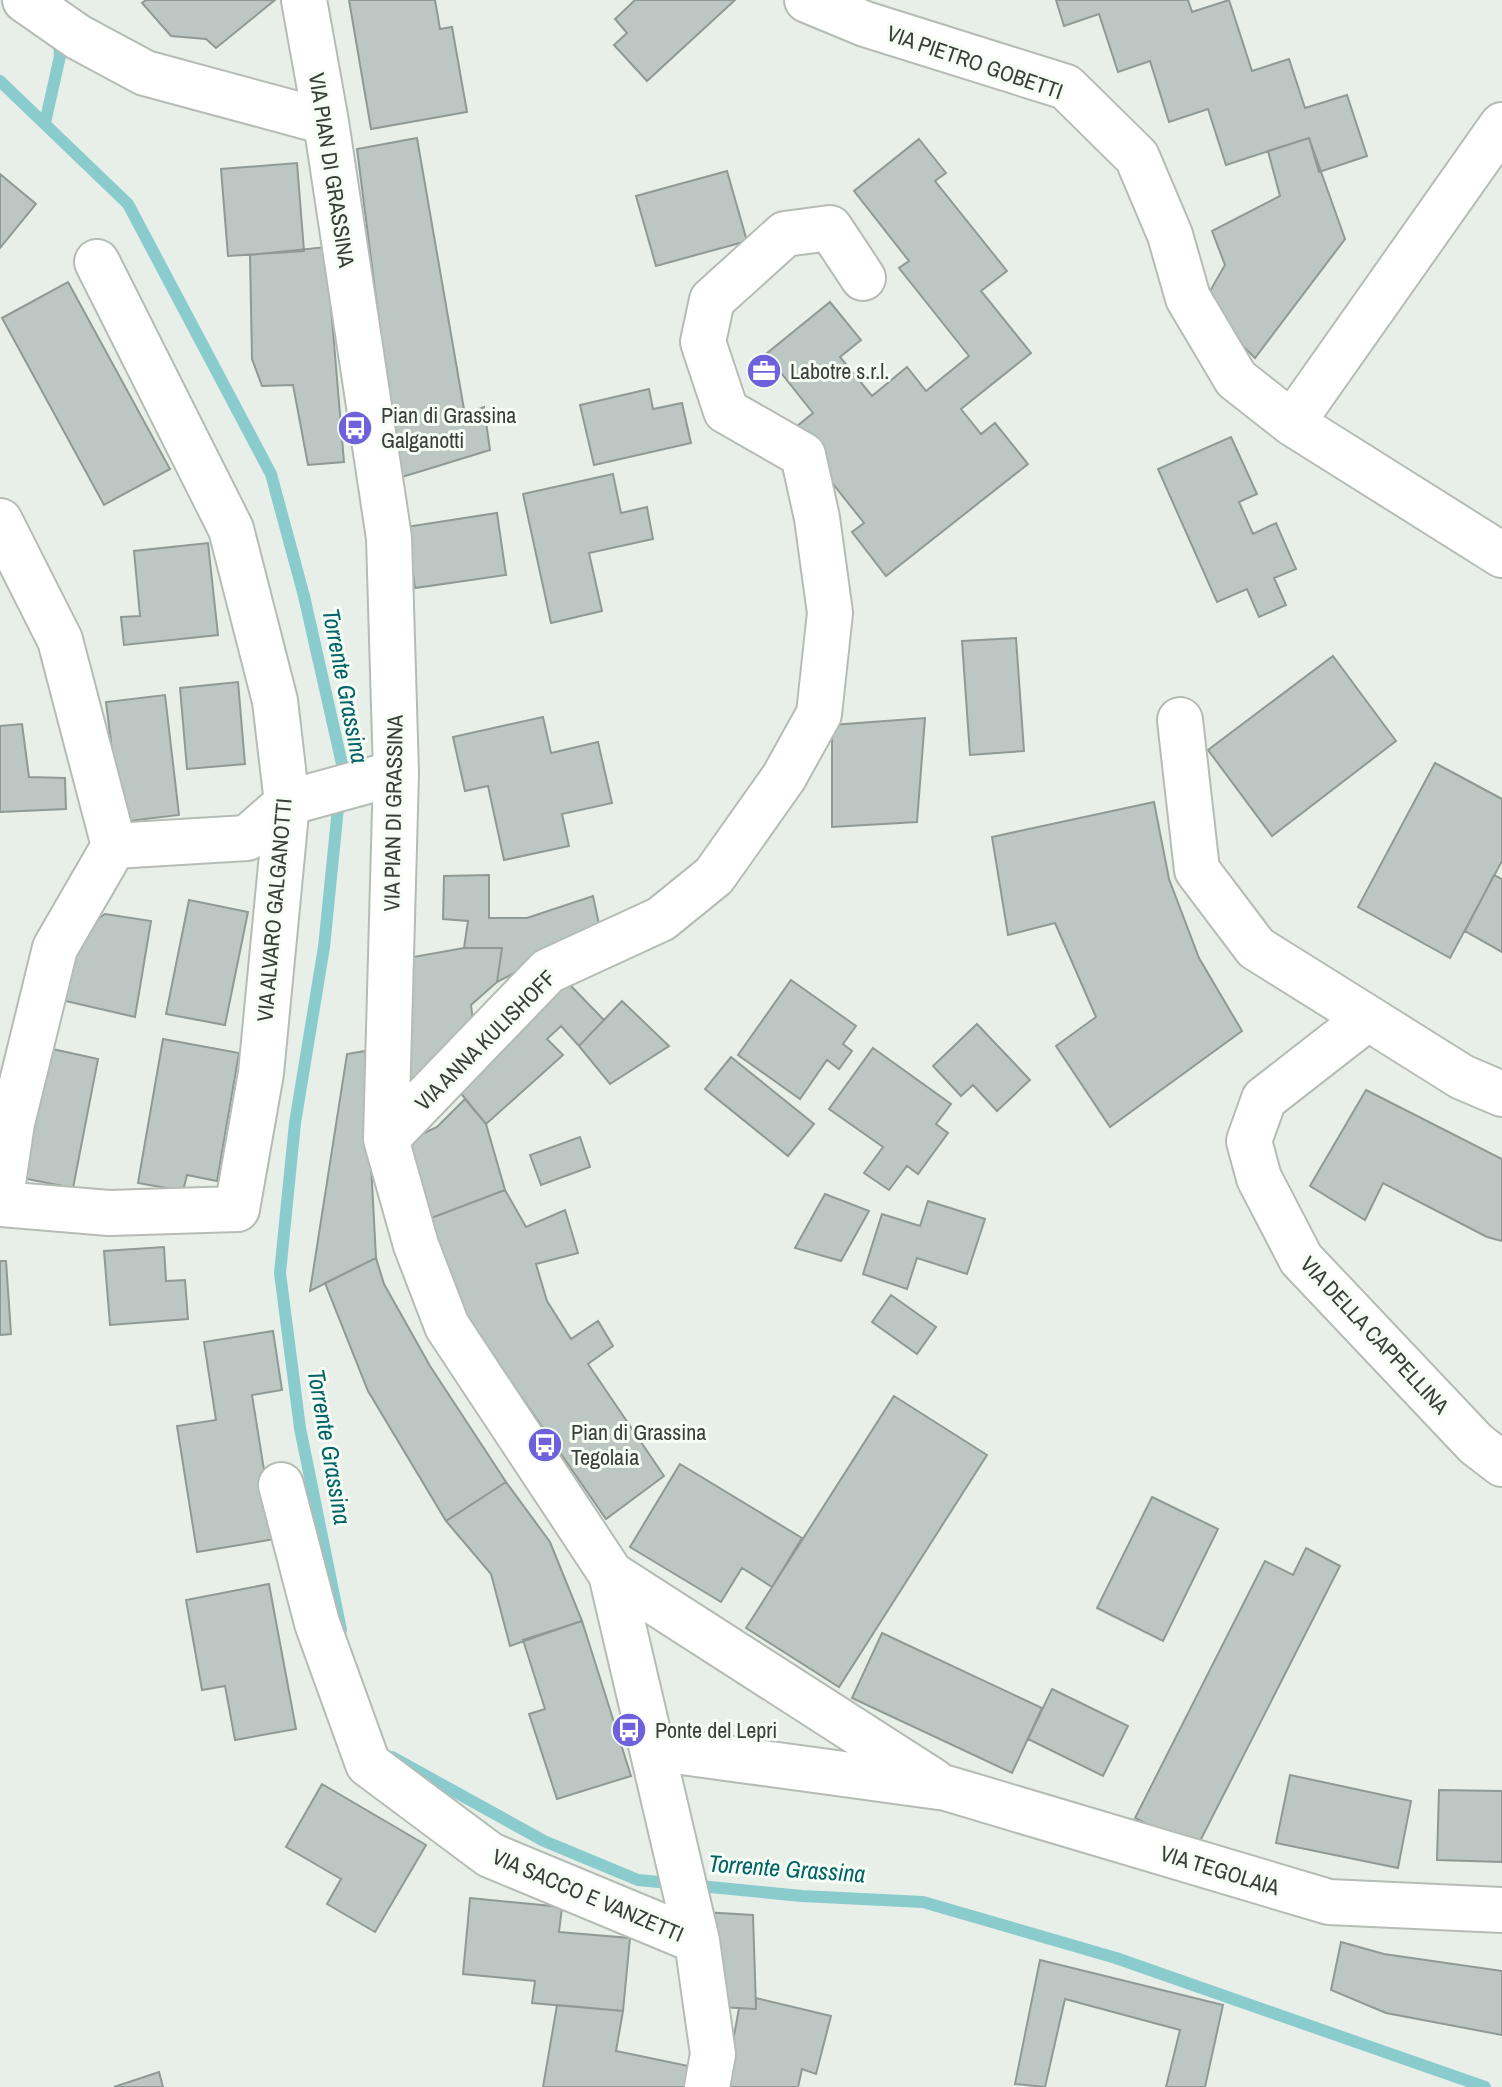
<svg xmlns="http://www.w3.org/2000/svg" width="1502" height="2087" font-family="'Archivo Narrow',sans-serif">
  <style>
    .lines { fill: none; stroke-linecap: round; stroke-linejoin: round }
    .stream { stroke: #8acbce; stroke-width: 12 }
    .building { fill: #bcc6c2; stroke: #8f9995; stroke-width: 2 }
    .minor-casing { stroke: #b5bcb5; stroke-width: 48 }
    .minor { stroke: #fff; stroke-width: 44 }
    .labels { text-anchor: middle; stroke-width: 6; stroke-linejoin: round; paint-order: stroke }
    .street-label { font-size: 22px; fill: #3a3d3a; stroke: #f5fdf5 }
    .poi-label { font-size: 22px; fill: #3a3d3a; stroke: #f5fdf5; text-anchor: start }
    .water-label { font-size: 24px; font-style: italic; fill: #016267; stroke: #f5fdf5 }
  </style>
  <rect width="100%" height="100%" fill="#e8efe8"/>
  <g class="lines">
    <path class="stream" d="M0,81L128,204L271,474L304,596L342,764L340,779
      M45,123L60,56L59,43
      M339,798L324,947L295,1123L280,1273L300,1428L341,1630
      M392,1757L544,1841L638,1880L802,1896L923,1902L1116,1958L1485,2087"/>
  </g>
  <path class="building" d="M146,0H275L216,48L206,39L171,36L142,3Z
    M349,0H435L440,29L452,27L467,112L371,129Z
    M635,0H735L647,81L614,45L627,33L615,19Z
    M1056,0H1188L1192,12L1229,0L1252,71L1289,59L1305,108L1347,95L1367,156L1319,172L1309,138L1226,165L1208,109L1169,122L1150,61L1118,72L1099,14L1064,26Z
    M417,138L465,415L484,407L490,450L399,478L357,149Z
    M1309,138L1345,239L1255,358L1202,305L1225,265L1212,231L1280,196L1268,151Z
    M919,139L946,173L935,181L1007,271L981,291L1031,353L961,409L981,434L995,423L1028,464L886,576L852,532L864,523L791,431L813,413L766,354L830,302L861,340L840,357L872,396L907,367L926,391L969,356L899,268L909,261L854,191Z
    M297,163L304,251L228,256L221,169Z
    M727,171L747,241L656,266L636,196Z
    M0,174L36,204L0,248Z
    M326,247L344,462L308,465L293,385L262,386L252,359L250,255Z
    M68,282L170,469L104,505L2,318Z
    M649,389L653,409L682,403L691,443L594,465L580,405Z
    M1231,437L1257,494L1239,502L1253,534L1276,523L1296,569L1274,578L1286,605L1259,617L1247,589L1217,602L1158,469Z
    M613,474L621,513L647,507L653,539L589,553L602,611L551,623L523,494Z
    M497,513L506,575L415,588L406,527Z
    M208,543L218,635L124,645L121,617L140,616L134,551Z
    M1016,638L1024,751L970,755L962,641Z
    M1333,656L1396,741L1272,836L1208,750Z
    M238,682L245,764L187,769L180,688Z
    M165,695L179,815L121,822L106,702Z
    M543,717L551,753L598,742L612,803L562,814L569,846L504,860L488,786L465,791L453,737Z
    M925,718L917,822L832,827V725Z
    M22,724L29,777L65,778L66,809L0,812V726Z
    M1435,763L1502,799V861L1450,958L1358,907Z
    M1154,802L1169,879L1199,958L1242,1031L1110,1127L1056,1046L1096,1017L1055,923L1008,935L992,837Z
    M489,875V918H527L593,896L600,929L497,982L502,948H464L468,921L443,919L444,876Z
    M1494,875L1502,879V952L1465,931Z
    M189,900L248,912L225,1025L166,1014Z
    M105,914L151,921L135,1017L57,999L74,935Z
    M464,948H502L497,982L471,1005L473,1021L408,1089L413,957Z
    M791,980L856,1026L843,1044L852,1051L839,1069L827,1060L800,1099L738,1055Z
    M569,984L604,1020L579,1046L561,1026L547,1039L563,1055L486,1124L454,1085L528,1015Z
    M622,1001L669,1046L610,1084L579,1046Z
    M977,1024L1030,1080L997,1111L973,1085L961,1096L933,1066Z
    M163,1039L239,1053L217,1181L187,1175L183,1191L138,1183Z
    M48,1048L98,1059L73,1188L22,1178Z
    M873,1048L951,1104L936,1124L948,1133L918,1174L907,1166L889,1190L864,1173L883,1147L829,1109Z
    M365,1051L376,1258L310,1291L347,1054Z
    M731,1057L814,1124L788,1156L705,1089Z
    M1366,1090L1502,1159V1241L1487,1237L1383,1183L1365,1220L1310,1186Z
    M465,1099L486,1124L505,1190L426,1220L401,1144L437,1127Z
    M580,1137L590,1167L541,1185L530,1155Z
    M505,1190L526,1227L565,1210L578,1253L536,1264L547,1301L571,1339L598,1321L613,1346L588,1364L664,1476L606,1519L464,1314L426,1220Z
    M825,1194L869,1211L841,1261L795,1248Z
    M928,1201L985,1219L967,1274L917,1258L907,1289L863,1274L882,1214L920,1226Z
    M164,1247L166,1281L185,1280L188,1319L110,1325L104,1251Z
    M376,1258L384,1284L430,1366L506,1482L446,1521L368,1391L325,1283Z
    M0,1261H6L11,1334L0,1335Z
    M891,1295L936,1327L917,1354L872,1322Z
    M273,1331L282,1390L252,1395L275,1539L197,1552L177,1426L216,1420L204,1342Z
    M894,1396L987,1455L839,1687L746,1628Z
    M680,1464L802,1538L772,1587L742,1568L721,1602L630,1547Z
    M506,1482L550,1542L582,1621L510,1646L491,1574L446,1521Z
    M1152,1497L1218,1529L1163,1641L1097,1608Z
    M1306,1548L1340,1566L1196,1849L1135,1818L1265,1561L1293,1575Z
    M269,1584L296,1729L235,1740L225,1686L202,1690L186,1600Z
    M582,1621L631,1776L557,1799L529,1714L545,1709L523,1640Z
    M882,1633L1042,1708L1012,1773L852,1698Z
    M1052,1689L1128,1726L1103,1776L1028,1739Z
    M1290,1775L1411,1801L1398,1868L1276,1843Z
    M322,1784L426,1845L375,1932L327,1904L341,1879L286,1847Z
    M1439,1790L1502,1791V1862L1437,1860Z
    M470,1898L562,1907L559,1932L630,1938L623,2011L532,2003L535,1981L463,1974Z
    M703,1912L753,1915L756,2009L720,2007Z
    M1341,1942L1384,1954L1502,1971V2035L1386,2013L1331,1990Z
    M1040,1960L1223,2005L1205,2087H1166L1180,2030L1065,1999L1045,2087L1015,2084Z
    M756,1998L831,2016L816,2074L802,2069L798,2087H725L739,2008L756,2009Z
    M557,2005L623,2011L616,2051L698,2068L695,2087H543Z
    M159,2072L163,2087H114Z"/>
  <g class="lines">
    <g class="minor-casing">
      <path id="minor" d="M25,0L78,37L145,73L326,122
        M304,0L326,122L389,538L396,773L386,1139L416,1245L447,1326L611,1574L697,1941L713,2054L707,2087
        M807,0L865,24L1066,87L1137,157L1170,235L1188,298L1236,379L1292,423L1502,555
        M1292,423L1502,125
        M0,521L60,640L114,846
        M1180,720L1197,870L1256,948L1368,1018
        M1502,1094L1462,1077L1368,1018L1264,1099L1249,1141L1259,1178L1301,1259L1476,1444L1502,1464
        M386,1139L548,971L661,919L714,876L784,777L819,714L830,613L817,518L803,455L726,411L703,342L712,300L785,234L830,228L863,278
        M0,1203L12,1123L55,948L114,846L247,838L287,803L396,773
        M0,1204L109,1213L237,1209L261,1073L287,803L275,701L231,529L97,262
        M281,1485L317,1623L368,1764L490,1855L697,1941
        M611,1574L933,1781
        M653,1748L946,1788L1329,1902L1502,1910"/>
    </g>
    <use href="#minor" class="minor"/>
  </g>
  <defs>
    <g id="office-disc" transform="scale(1.8)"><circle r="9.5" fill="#6f61db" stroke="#f5fdf5"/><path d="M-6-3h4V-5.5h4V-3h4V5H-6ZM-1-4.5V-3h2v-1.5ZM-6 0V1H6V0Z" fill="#fff"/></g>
    <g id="bus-disc" transform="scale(1.8)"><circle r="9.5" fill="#6f61db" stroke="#f5fdf5"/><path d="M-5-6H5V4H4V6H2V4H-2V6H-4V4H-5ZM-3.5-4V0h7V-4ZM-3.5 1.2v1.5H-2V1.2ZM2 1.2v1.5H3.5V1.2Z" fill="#fff"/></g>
  </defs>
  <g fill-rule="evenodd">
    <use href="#office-disc" x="764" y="371"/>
    <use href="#bus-disc" x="355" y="428"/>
    <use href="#bus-disc" x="545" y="1445"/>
    <use href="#bus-disc" x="629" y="1730"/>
  </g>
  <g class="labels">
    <g class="street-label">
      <text transform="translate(975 62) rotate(19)" y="8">VIA PIETRO GOBETTI</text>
      <text transform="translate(332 170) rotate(81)" y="8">VIA PIAN DI GRASSINA</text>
      <text transform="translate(393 813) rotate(-89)" y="8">VIA PIAN DI GRASSINA</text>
      <text transform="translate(274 910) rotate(-85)" y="8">VIA ALVARO GALGANOTTI</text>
      <text transform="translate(485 1040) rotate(-45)" y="8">VIA ANNA KULISHOFF</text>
      <text transform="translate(1375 1335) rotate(47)" y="8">VIA DELLA CAPPELLINA</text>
      <text transform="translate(1220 1870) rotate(17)" y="8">VIA TEGOLAIA</text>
      <text transform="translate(588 1895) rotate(23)" y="8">VIA SACCO E VANZETTI</text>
    </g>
    <g class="poi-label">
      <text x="790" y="379">Labotre s.r.l.</text>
      <text x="381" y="423">Pian di Grassina<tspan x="381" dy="25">Galganotti</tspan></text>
      <text x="571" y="1440">Pian di Grassina<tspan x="571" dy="25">Tegolaia</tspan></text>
      <text x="655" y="1738">Ponte del Lepri</text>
    </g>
    <g class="water-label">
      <text transform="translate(345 686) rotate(79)" y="8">Torrente Grassina</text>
      <text transform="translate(329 1447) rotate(80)" y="8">Torrente Grassina</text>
      <text transform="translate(787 1869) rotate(4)" y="8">Torrente Grassina</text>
    </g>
  </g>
</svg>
